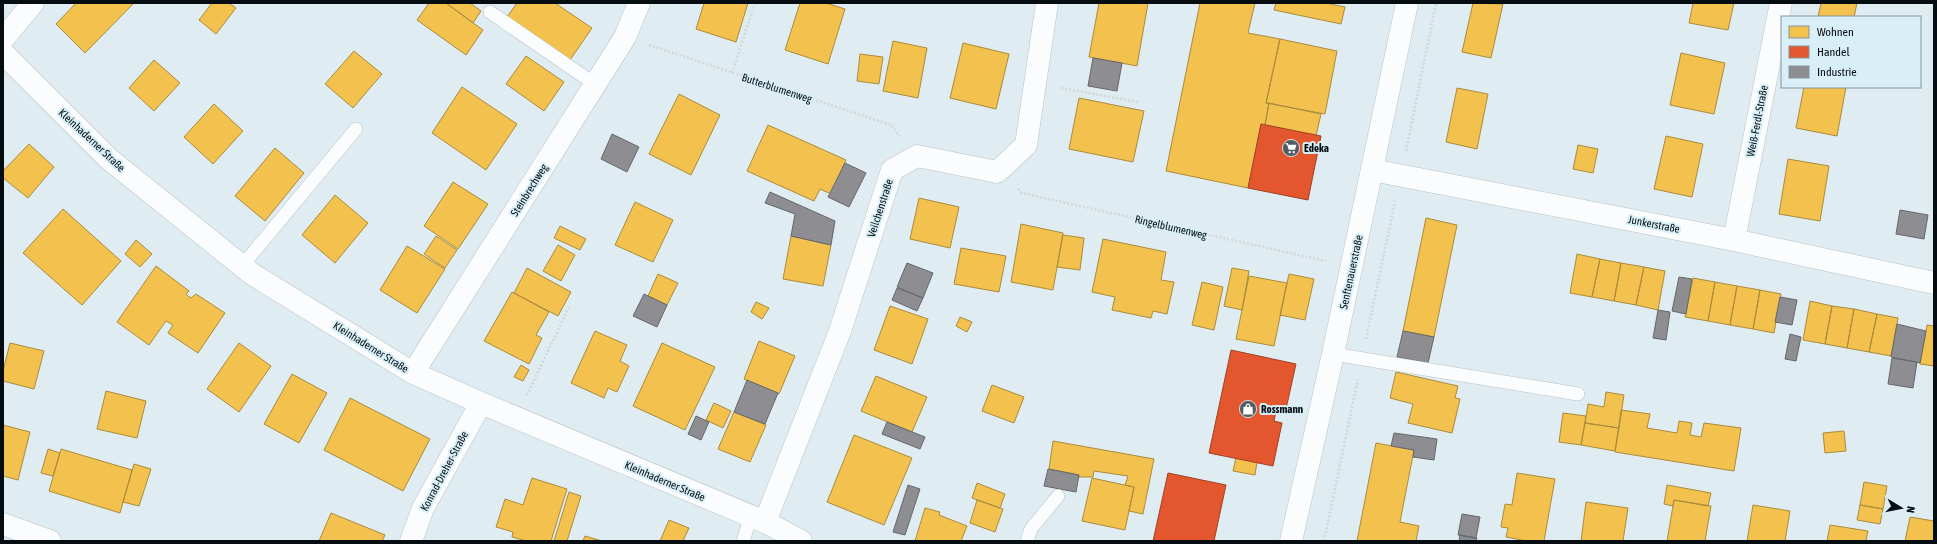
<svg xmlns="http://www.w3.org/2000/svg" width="1937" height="544" font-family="'Asap Condensed',sans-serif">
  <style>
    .homes { fill: #f2c14e; stroke: #ab8b3b }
    .shops { fill: #e4572e; stroke: #a14125 }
    .industry { fill: #8d8d92; stroke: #64676b }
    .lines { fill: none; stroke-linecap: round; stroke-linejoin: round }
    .service-casing { stroke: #b9c3c7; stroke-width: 14 }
    .minor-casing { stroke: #b9c3c7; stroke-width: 23 }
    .tertiary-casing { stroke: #b9c3c7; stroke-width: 23 }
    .path { stroke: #d3d7d8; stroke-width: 2.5; stroke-dasharray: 2 2; stroke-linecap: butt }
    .service { stroke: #fafcfd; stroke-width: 13 }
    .minor { stroke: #fafcfd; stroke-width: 22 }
    .tertiary { stroke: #fafcfd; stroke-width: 22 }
    .labels { text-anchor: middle; stroke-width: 4; stroke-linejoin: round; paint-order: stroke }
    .street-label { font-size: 11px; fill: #060d10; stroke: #d8eff8 }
    .poi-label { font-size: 11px; font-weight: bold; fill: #060d10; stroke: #d8eff8; text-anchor: start }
  </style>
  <rect width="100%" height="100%" fill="#dfecf1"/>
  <path class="homes" d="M76,3H134L85,53L56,24Z
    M212,3H229L236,8L216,34L199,20Z
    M429,3H446L483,30L466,55L417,20Z
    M446,3H470L481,11L473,23Z
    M517,3H555L592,28L570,60L507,17Z
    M704,3H748L736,42L696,29Z
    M800,3H826L845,9L828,64L785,50Z
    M1099,3H1148L1137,66L1089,57Z
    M1200,3H1255L1248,33L1280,39L1266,103H1269L1265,125L1261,124L1248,188L1166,171Z
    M1276,3H1326L1345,7L1341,24L1274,10Z
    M1473,3L1503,4L1491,58L1462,52Z
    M1693,3H1734L1728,30L1689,23Z
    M1821,3H1857L1854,17H1818Z
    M1280,39L1337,51L1325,114L1266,103Z
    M893,41L927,48L918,98L883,91Z
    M963,43L1009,54L996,109L950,98Z
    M354,51L382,74L353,108L325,84Z
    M1681,53L1725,63L1714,114L1670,105Z
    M860,54L883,57L879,84L857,81Z
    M526,56L564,82L544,111L506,84Z
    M154,60L180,83L154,111L129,88Z
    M462,87L517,124L486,170L432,133Z
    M1804,87H1846L1837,136L1796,128Z
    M1457,88L1488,94L1477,149L1446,142Z
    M679,94L720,115L691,175L649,154Z
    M1079,98L1144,111L1133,162L1069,149Z
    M1269,103L1321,114L1316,136L1265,125Z
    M214,104L243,131L213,164L184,137Z
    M768,125L846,160L831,194L820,189L814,201L747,171Z
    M1666,136L1703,144L1692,197L1654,189Z
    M29,144L54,167L28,198L3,178V171Z
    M1578,145L1598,149L1593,173L1573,169Z
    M275,148L304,173L265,221L235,196Z
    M1788,159L1829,166L1820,221L1779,214Z
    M453,182L488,204L458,249L424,226Z
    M335,195L368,223L335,263L302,235Z
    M919,198L959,207L950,248L910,239Z
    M635,202L673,220L653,262L615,245Z
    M63,209L121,261L82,305L23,253Z
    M1426,218L1457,225L1434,337L1403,331Z
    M1021,224L1063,233L1053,290L1011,282Z
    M560,226L586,239L580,250L554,238Z
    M1063,235L1084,238L1080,270L1057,267Z
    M436,236L457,250L445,268L424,254Z
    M791,236L831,245L823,286L783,279Z
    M1103,239L1166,252L1161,280L1174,282L1167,314L1153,311L1151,318L1112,310L1115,297L1092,292Z
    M136,240L152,254L140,267L125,254Z
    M558,245L575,255L561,281L543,271Z
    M407,246L445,269L417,313L380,290Z
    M961,248L1006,256L999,292L954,284Z
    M1577,254L1600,259L1592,297L1570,293Z
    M1600,259L1621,263L1614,301L1592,297Z
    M1621,263L1644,267L1636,305L1614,301Z
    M156,266L189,291L186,294L188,296L191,298L196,294L225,313L198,353L168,333L173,325L166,321L149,345L117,322Z
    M1644,267L1665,271L1658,310L1636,305Z
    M527,268L571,292L558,316L514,293Z
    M1232,268L1249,271L1242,310L1224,306Z
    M658,274L678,283L667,305L648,296Z
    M1289,274L1314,279L1305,320L1280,315Z
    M1249,276L1287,283L1274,346L1236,339Z
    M1693,278L1715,282L1708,321L1685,317Z
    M1202,282L1223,287L1214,330L1192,325Z
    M1715,282L1737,286L1730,325L1708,321Z
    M1737,286L1760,290L1753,329L1730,325Z
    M1760,290L1781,294L1774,333L1753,329Z
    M512,292L549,312L536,335L542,338L529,364L484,341Z
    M1810,301L1832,306L1825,344L1803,340Z
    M756,302L769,308L762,319L751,312Z
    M890,306L928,319L912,364L874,350Z
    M1832,306L1854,309L1847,348L1825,344Z
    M1854,309L1877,314L1869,352L1847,348Z
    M1877,314L1898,318L1891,356L1869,352Z
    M960,317L972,322L967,332L956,326Z
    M1927,325L1934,326V366L1920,364Z
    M595,331L627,345L620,361L629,366L617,392L608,388L604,398L571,383Z
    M759,341L795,356L779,394L744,379Z
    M10,343L44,351L34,389L3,381V371Z
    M239,343L271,366L239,412L207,389Z
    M662,343L715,367L685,430L633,406Z
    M521,365L529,370L523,381L514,377Z
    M1396,372L1458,386L1455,398L1460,399L1452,433L1408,423L1413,404L1390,398Z
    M292,374L327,393L299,443L264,424Z
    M876,376L927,397L912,432L861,411Z
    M992,385L1024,397L1014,423L982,411Z
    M106,391L146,401L137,438L97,429Z
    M1606,392L1624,395L1619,428L1585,423L1588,404L1604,407Z
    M350,398L430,439L403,491L324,450Z
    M714,403L731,411L723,428L706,420Z
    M1621,410L1650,414L1647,428L1677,433L1679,421L1692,423L1690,435L1701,437L1704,423L1741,428L1734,471L1615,452Z
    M734,412L766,425L750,462L718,449Z
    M1563,413L1586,416L1581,445L1559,442Z
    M1585,423L1619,428L1615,451L1581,445Z
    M3,425L30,432L18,480L3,476Z
    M1844,431L1846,451L1825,453L1823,433Z
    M854,435L912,458L884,525L827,502Z
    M1053,441L1154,459L1143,514L1129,511L1134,487L1125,485L1128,476L1094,471L1093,477H1078L1079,475L1049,469Z
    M1376,443L1414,450L1400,522L1419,526L1416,541H1357Z
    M48,449L60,453L53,476L41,473Z
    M61,449L132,470L120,513L49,491Z
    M1236,458L1257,462L1255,475L1233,471Z
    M134,464L151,469L139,506L123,502Z
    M1517,473L1555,479L1544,541H1527L1506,537L1508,528L1501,527L1505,504L1512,505Z
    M532,478L567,489L551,541H526L512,537L513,532L496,527L505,499L523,505Z
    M1092,478L1134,487L1125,530L1082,521Z
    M1864,482L1887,486L1883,509L1860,505Z
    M977,483L1005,494L1000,508L972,498Z
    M1667,485L1711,493L1708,506L1674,500L1673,506L1664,504Z
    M569,492L581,496L567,541H554Z
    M977,500L1003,509L995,532L970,523Z
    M1674,500L1711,506L1705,541H1667Z
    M1586,502L1628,508L1623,541H1581Z
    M1753,505L1790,511L1785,541H1747Z
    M1860,505L1883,509L1880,524L1857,520Z
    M925,508L940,512L939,515L967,526L961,541H915Z
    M331,513L385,535L382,541H319Z
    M1910,517L1934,521V541H1905Z
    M669,520L689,528L683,541H660Z
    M1830,525L1868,531L1866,541H1827Z
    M585,536L602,541H583Z"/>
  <path class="shops" d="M1261,124L1321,136L1308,200L1248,188Z
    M1231,350L1296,364L1286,409L1277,407L1274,421L1282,423L1273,466L1209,453Z
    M1168,473L1226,485L1214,541H1153Z"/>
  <path class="industry" d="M1093,58L1122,63L1117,91L1088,86Z
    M612,134L639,147L627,172L601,159Z
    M845,163L866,173L849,207L828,197Z
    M770,192L835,221L831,245L791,236L795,214L765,203Z
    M1900,210L1928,215L1924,239L1896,234Z
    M907,263L933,273L923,298L897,287Z
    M1679,277L1692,279L1686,314L1672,311Z
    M897,288L923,298L917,311L892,300Z
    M644,294L667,305L657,327L633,316Z
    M1780,297L1797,300L1792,325L1775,322Z
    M1658,310L1670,312L1666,340L1653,338Z
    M1897,324L1926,331L1920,363L1891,357Z
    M1403,331L1434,337L1428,363L1397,357Z
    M1790,334L1801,337L1796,361L1785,359Z
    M1892,358L1917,362L1913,388L1888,384Z
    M747,380L778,393L765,424L734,412Z
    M696,416L709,422L701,440L688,434Z
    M887,422L925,437L920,449L882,434Z
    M1394,433L1437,439L1434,460L1413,457L1414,450L1391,446Z
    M1048,469L1079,475L1076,492L1044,486Z
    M908,485L920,489L905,535L893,532Z
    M1462,514L1480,517L1476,538L1458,535Z
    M1460,535L1477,538L1476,541H1459Z"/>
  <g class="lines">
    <g class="service-casing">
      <path id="service" d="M490,12L596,85
        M242,266L356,129
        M1333,354L1578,394
        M743,541L751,516
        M1027,541L1031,529L1058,496"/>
    </g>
    <g class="minor-casing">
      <path id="minor" d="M3,39L33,3
        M3,53L109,159L252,274L413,373L481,403L765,522L801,541
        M1372,170L1734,240L1934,283
        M1734,240L1781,3
        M413,373L625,37L639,3
        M765,522L840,331L892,170L917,156L997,172L1026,145L1047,3
        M3,524L50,541
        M411,541L423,508L481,403"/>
    </g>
    <g class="tertiary-casing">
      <path id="tertiary" d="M1291,541L1333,354L1407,3"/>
    </g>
    <path class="path" d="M649,45L891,125L900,136
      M732,73L755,3
      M1061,88L1139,102
      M1406,151L1436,3
      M1018,189L1022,193L1326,261
      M1366,339L1395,201
      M527,395L569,307
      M1324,541L1358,379"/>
    <use href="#service" class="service"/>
    <use href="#minor" class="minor"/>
    <use href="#tertiary" class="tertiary"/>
  </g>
  <defs>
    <g id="supermarket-disc" transform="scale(0.9)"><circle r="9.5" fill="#525b5f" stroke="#d8eff8"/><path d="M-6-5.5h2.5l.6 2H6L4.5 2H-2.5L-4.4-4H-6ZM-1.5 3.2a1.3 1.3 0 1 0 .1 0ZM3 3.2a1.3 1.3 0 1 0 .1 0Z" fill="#fff"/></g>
    <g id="shop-disc" transform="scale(0.9)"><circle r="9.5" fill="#525b5f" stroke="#d8eff8"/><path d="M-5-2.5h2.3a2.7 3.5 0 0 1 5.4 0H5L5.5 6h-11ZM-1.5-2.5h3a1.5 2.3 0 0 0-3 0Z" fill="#fff"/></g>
  </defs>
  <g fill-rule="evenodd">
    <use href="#supermarket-disc" x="1291" y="148"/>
    <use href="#shop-disc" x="1248" y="409"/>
  </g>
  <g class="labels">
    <g class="street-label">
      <text transform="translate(777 88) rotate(18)" y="4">Butterblumenweg</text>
      <text transform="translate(1757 121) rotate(-79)" y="4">Weiß-Ferdl-Straße</text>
      <text transform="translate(92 140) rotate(43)" y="4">Kleinhaderner Straße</text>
      <text transform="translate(529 190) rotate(-58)" y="4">Steinbrechweg</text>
      <text transform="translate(880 208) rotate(-72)" y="4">Veilchenstraße</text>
      <text transform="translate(1654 224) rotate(11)" y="4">Junkerstraße</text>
      <text transform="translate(1171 227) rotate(13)" y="4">Ringelblumenweg</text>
      <text transform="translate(1351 272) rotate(-78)" y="4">Senftenauerstraße</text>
      <text transform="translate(371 347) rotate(32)" y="4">Kleinhaderner Straße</text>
      <text transform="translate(444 471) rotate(-62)" y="4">Konrad-Dreher-Straße</text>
      <text transform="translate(665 481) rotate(23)" y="4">Kleinhaderner Straße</text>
    </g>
    <g class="poi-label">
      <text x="1304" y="152">Edeka</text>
      <text x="1261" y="413">Rossmann</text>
    </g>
  </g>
  <rect width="1937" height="544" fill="none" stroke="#060d10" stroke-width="8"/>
  <rect x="1781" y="16" width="140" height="72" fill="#d8eff8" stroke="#84959b"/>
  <rect x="1789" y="26" width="20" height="12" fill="#f2c14e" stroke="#84959b"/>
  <text x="1817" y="36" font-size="12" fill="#060d10">Wohnen</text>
  <rect x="1789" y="46" width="20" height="12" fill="#e4572e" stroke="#84959b"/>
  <text x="1817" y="56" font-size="12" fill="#060d10">Handel</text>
  <rect x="1789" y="66" width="20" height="12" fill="#8d8d92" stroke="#84959b"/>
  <text x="1817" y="76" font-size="12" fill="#060d10">Industrie</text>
  <g transform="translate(1901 508) rotate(100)" stroke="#d8eff8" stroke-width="3" paint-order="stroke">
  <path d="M0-3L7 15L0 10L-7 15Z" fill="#060d10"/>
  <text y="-6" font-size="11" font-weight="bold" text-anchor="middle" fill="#060d10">N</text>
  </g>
</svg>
